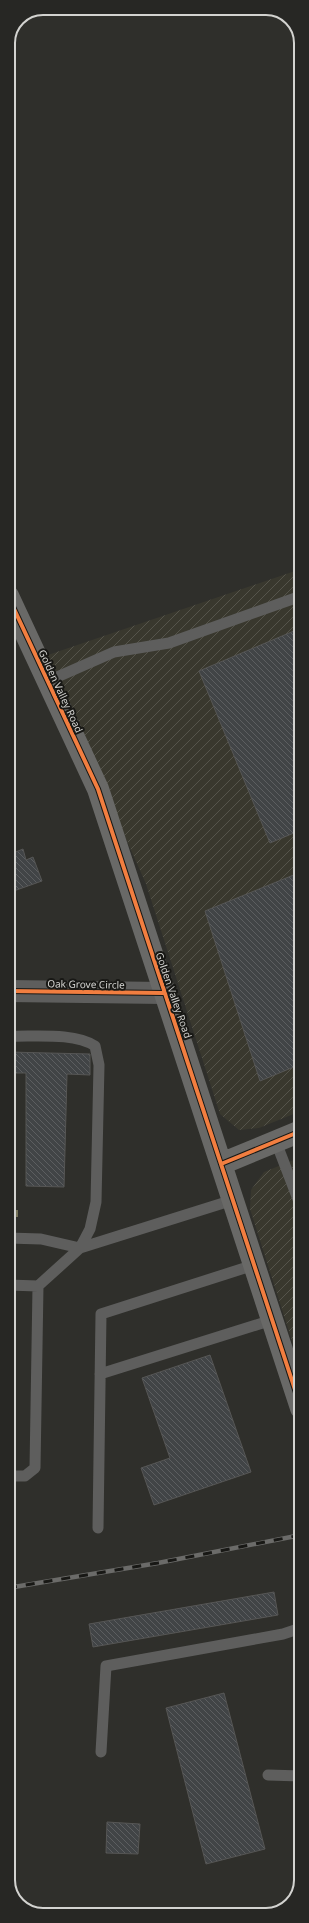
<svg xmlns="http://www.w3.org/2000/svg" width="309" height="1923" font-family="'Noto Sans',sans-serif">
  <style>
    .industrial { fill: url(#industrial-furrows) }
    .water { fill: #757258 }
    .building { fill: url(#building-back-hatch); stroke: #565655 }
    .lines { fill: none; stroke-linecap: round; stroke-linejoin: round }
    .lane { stroke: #5e5e5d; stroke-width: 11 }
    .street { stroke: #5e5e5d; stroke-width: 22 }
    .secondary { stroke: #696967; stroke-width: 22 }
    .rail-casing { stroke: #6b6b69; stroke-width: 4.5 }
    .rail { stroke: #181815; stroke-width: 3; stroke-dasharray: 9; stroke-linecap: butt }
    .cycleway-casing { stroke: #181815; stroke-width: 6 }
    .cycleway { stroke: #f27e40; stroke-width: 4 }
    .labels { text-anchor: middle; stroke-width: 4; stroke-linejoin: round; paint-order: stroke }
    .street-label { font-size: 10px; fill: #d3d3d0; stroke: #181815 }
    .rim { fill: none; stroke: #d3d3d0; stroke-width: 2 }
  </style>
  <defs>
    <pattern id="industrial-furrows" width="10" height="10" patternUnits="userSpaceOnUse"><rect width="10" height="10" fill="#39382e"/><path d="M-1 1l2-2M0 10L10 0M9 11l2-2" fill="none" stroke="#55544b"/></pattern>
    <pattern id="building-back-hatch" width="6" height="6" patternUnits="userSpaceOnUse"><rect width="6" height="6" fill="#414446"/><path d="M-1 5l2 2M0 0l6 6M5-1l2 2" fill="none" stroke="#5c5e60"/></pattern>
  </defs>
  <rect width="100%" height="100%" fill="#2f2f2b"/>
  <path class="industrial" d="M301,569V1111L259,1128L239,1130L220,1114L146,884L45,656Z
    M301,1157V1369L250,1209L251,1190L264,1172Z"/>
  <path class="water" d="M8,1170H13L12,1210H18V1217H8Z"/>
  <path class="building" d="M301,628V830L270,843L199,671Z
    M23,849L26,860L33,857L42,881L8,893V855Z
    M296,874L301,886V1064L260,1081L205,911Z
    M8,1052L90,1054V1075L67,1074L64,1187L26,1186V1073H8Z
    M210,1355L251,1472L154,1505L141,1468L170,1458L142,1378Z
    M274,1592L278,1615L93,1647L89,1624Z
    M224,1693L265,1849L206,1864L166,1708Z
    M107,1822L140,1824L138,1854L106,1853Z"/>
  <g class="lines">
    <path class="lane" d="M48,681L114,652L169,643L301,596
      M8,1036C33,1037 74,1032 95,1046L99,1065L96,1202L90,1229L80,1248L38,1286L8,1285
      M276,1142L301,1207
      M8,1238L41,1239L80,1248L233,1200
      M100,1374L272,1320
      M8,1476H25L35,1468L38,1286
      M98,1528L101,1314L254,1265
      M101,1752L106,1666L283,1634L301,1628
      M268,1775L301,1776"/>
    <path class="street" d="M8,991L164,993"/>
    <path class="secondary" d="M8,596L98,789L301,1408
      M221,1164L301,1131"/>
    <g class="rail-casing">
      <path id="rail" d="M8,1588L158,1563L301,1535"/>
    </g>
    <use href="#rail" class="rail"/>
    <g class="cycleway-casing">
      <path id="cycleway" d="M8,596L98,789L301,1408
        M8,991L164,993
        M221,1164L301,1131"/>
    </g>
    <use href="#cycleway" class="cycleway"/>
  </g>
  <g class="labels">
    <g class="street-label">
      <text transform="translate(61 691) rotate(65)" y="4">Golden Valley Road</text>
      <text transform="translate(86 984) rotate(1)" y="4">Oak Grove Circle</text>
      <text transform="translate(174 995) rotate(71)" y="4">Golden Valley Road</text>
    </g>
  </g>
  <path d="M0 0H309V1923H0ZM43 15H266A28 28 0 0 1 294 43V1880A28 28 0 0 1 266 1908H43A28 28 0 0 1 15 1880V43A28 28 0 0 1 43 15Z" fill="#272724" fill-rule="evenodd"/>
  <path class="rim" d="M43 15H266A28 28 0 0 1 294 43V1880A28 28 0 0 1 266 1908H43A28 28 0 0 1 15 1880V43A28 28 0 0 1 43 15Z"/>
</svg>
